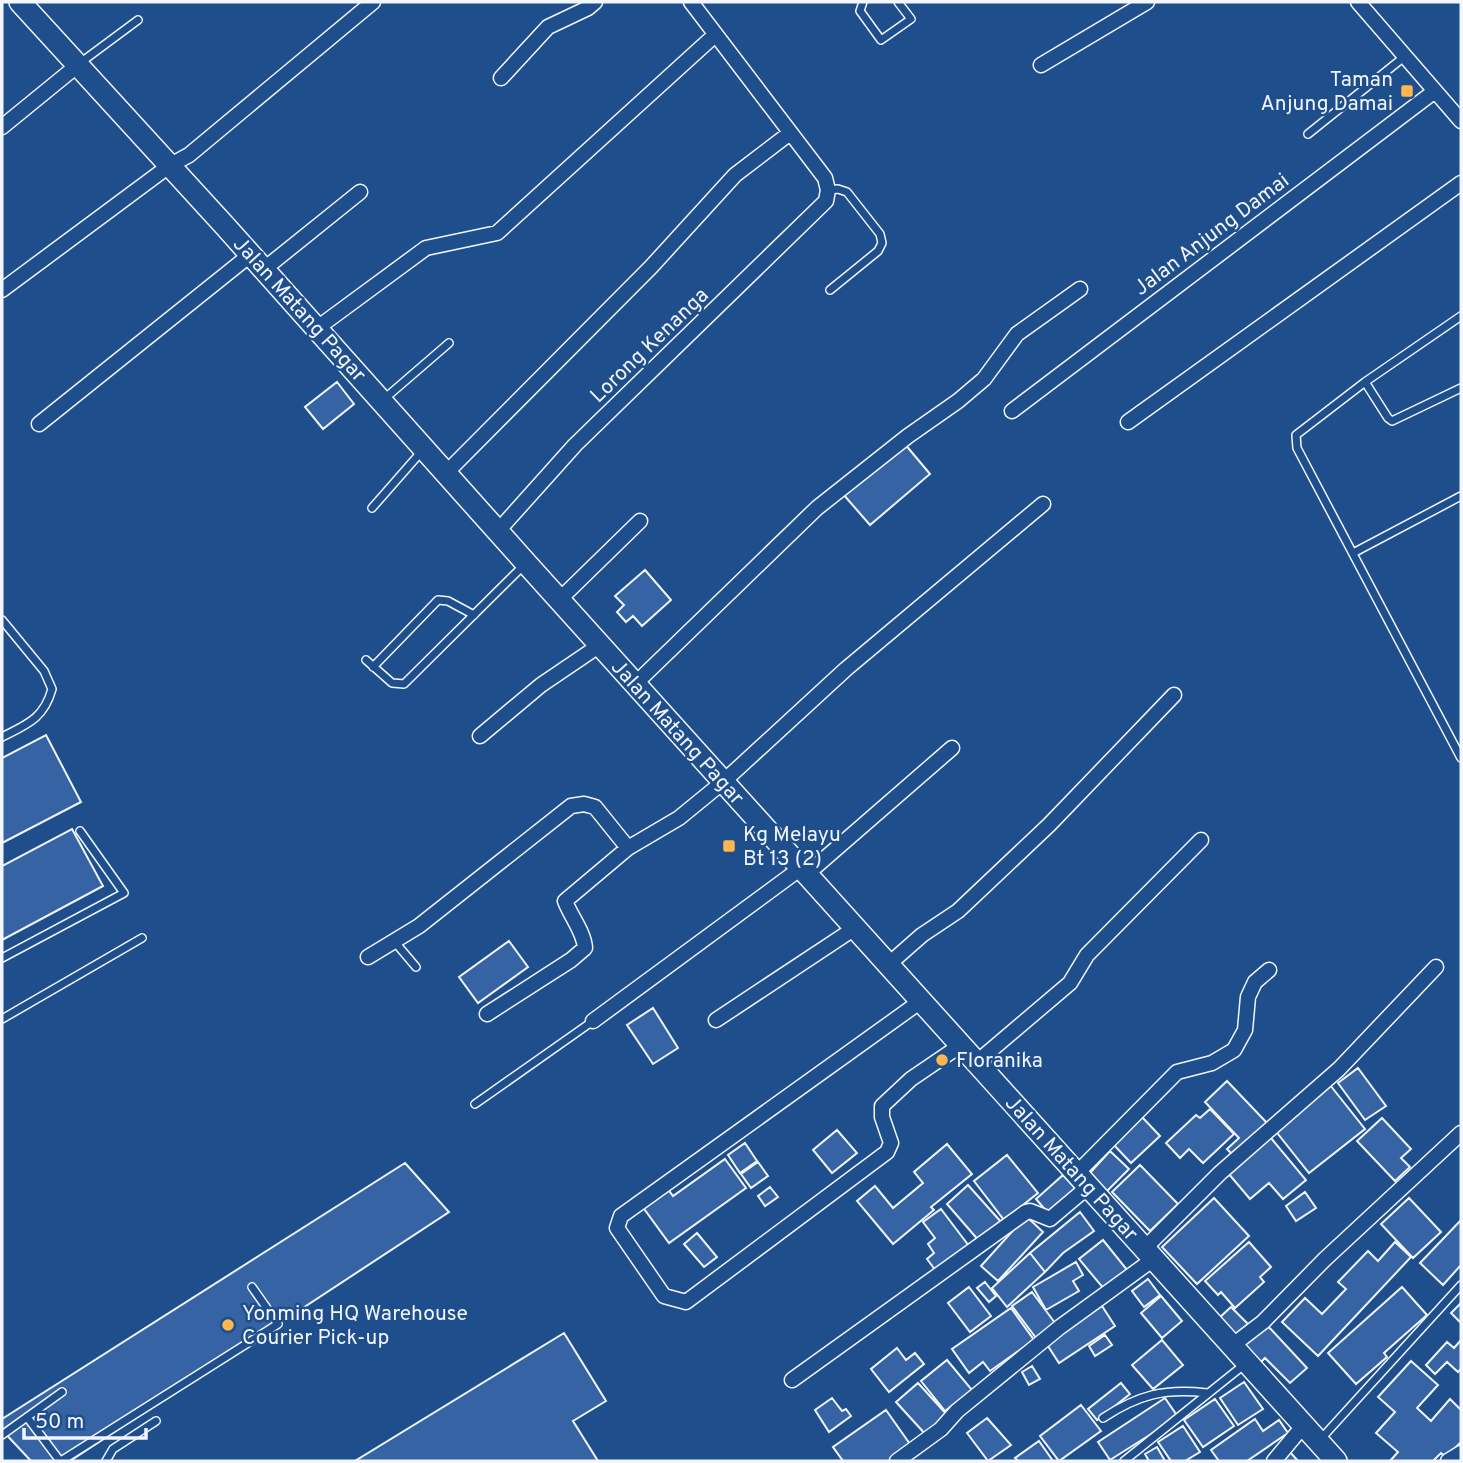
<svg xmlns="http://www.w3.org/2000/svg" width="1463" height="1463" font-family="Overpass,sans-serif">
  <style>
    .building { fill: #3563a3; stroke: #f2f6ff; stroke-width: 2 }
    .lines { fill: none; stroke-linecap: round; stroke-linejoin: round }
    .lane-casing { stroke: #f2f6ff; stroke-width: 10 }
    .street-casing { stroke: #f2f6ff; stroke-width: 17 }
    .secondary-casing { stroke: #f2f6ff; stroke-width: 24 }
    .lane { stroke: #1f4e8c; stroke-width: 7 }
    .street { stroke: #1f4e8c; stroke-width: 14 }
    .secondary { stroke: #1f4e8c; stroke-width: 21 }
    .poi-dot { fill: #ffb74d; stroke: #1f4e8c; stroke-width: 2.5 }
    .labels { text-anchor: middle; stroke-width: 5; stroke-linejoin: round; paint-order: stroke }
    .poi-label { font-size: 21px; fill: #f2f6ff; stroke: #1f4e8c; text-anchor: start }
    .street-label { font-size: 21px; fill: #f2f6ff; stroke: #1f4e8c }
  </style>
  <rect width="100%" height="100%" fill="#1f4e8c"/>
  <path class="building" d="M337,382L354,404L323,429L305,407Z
    M904,443L930,474L870,525L843,494Z
    M645,570L671,600L642,626L633,616L626,622L617,612L624,605L615,596Z
    M46,735L81,802L2,843V758Z
    M72,829L103,886L2,940V866Z
    M509,941L528,967L478,1003L459,977Z
    M653,1008L678,1048L653,1064L627,1025Z
    M1358,1068L1386,1106L1365,1120L1338,1083Z
    M1227,1081L1268,1124L1234,1156L1227,1149L1239,1138L1205,1102Z
    M1330,1085L1365,1129L1309,1173L1274,1129Z
    M1210,1109L1234,1134L1203,1163L1189,1149L1180,1158L1166,1143L1196,1115L1200,1118Z
    M1142,1117L1160,1136L1131,1163L1113,1144Z
    M1382,1118L1411,1149L1401,1158L1410,1167L1395,1181L1357,1141Z
    M837,1130L857,1153L832,1173L813,1150Z
    M1270,1137L1306,1180L1283,1199L1269,1183L1250,1199L1228,1173Z
    M745,1143L757,1161L740,1173L728,1155Z
    M947,1144L972,1174L931,1207L934,1210L893,1244L857,1201L875,1186L893,1208L923,1183L914,1172Z
    M1110,1151L1129,1169L1107,1191L1089,1174Z
    M1007,1155L1038,1193L1004,1220L974,1181Z
    M725,1159L746,1188L669,1243L642,1206L667,1188L673,1196Z
    M758,1162L768,1176L751,1188L741,1174Z
    M405,1163L449,1212L70,1461H31L2,1430V1419Z
    M1140,1165L1178,1204L1150,1231L1112,1192Z
    M1063,1175L1076,1189L1048,1213L1036,1199Z
    M968,1185L1002,1223L980,1242L947,1204Z
    M770,1187L778,1197L765,1206L758,1196Z
    M1305,1192L1316,1208L1296,1221L1286,1206Z
    M1214,1198L1249,1236L1197,1284L1162,1247Z
    M1409,1198L1441,1232L1413,1258L1381,1224Z
    M941,1209L969,1246L936,1271L927,1259L934,1253L928,1244L935,1238L923,1222Z
    M1080,1212L1094,1231L1063,1253L1045,1272L1030,1253Z
    M1026,1216L1043,1232L998,1281L981,1266Z
    M1461,1220V1265L1443,1285L1420,1263Z
    M697,1233L717,1257L704,1267L684,1244Z
    M1103,1240L1128,1271L1104,1289L1079,1259Z
    M1249,1242L1271,1267L1260,1277L1264,1282L1235,1308L1221,1292L1218,1295L1205,1281Z
    M1395,1242L1411,1257L1318,1356L1282,1322L1305,1298L1322,1314L1346,1289L1338,1282L1368,1251L1378,1261Z
    M1030,1253L1045,1272L1007,1307L992,1288Z
    M1076,1262L1083,1275L1073,1281L1079,1291L1046,1310L1033,1287Z
    M1148,1279L1160,1295L1144,1307L1132,1291Z
    M985,1282L996,1296L989,1302L977,1288Z
    M969,1287L991,1316L970,1332L948,1303Z
    M1402,1287L1427,1315L1384,1353L1387,1357L1356,1384L1328,1353Z
    M1032,1292L1058,1327L1039,1342L1012,1306Z
    M1161,1296L1182,1321L1162,1338L1141,1313Z
    M1461,1303V1323L1451,1313Z
    M1102,1306L1115,1326L1059,1363L1046,1343Z
    M1231,1307L1248,1324L1235,1336L1218,1319Z
    M1011,1308L1034,1340L990,1371L983,1362L969,1373L952,1349Z
    M1266,1324L1307,1368L1290,1383L1265,1358L1261,1362L1244,1344Z
    M564,1333L606,1401L573,1421L598,1461H355Z
    M1105,1335L1112,1345L1095,1356L1089,1346Z
    M1162,1340L1183,1365L1153,1389L1132,1365Z
    M1461,1340V1369L1458,1372L1447,1362L1435,1374L1426,1365L1447,1342L1454,1348Z
    M897,1348L906,1360L915,1353L924,1364L889,1392L871,1369Z
    M947,1360L972,1390L945,1411L921,1381Z
    M1411,1361L1438,1385L1417,1408L1431,1421L1450,1399L1461,1410V1442L1446,1457L1441,1453L1433,1461H1390L1398,1452L1376,1433L1395,1412L1378,1397Z
    M1032,1366L1040,1379L1029,1385L1022,1372Z
    M1244,1382L1263,1409L1238,1425L1220,1398Z
    M918,1383L949,1417L927,1436L896,1402Z
    M1121,1383L1130,1394L1097,1420L1088,1409Z
    M832,1398L842,1411L846,1409L851,1416L829,1432L815,1410Z
    M1165,1398L1178,1417L1110,1460L1098,1442Z
    M1215,1399L1234,1426L1203,1447L1184,1420Z
    M1081,1405L1101,1431L1059,1461L1040,1436Z
    M886,1410L912,1447L891,1461H843L833,1447Z
    M987,1418L1011,1445L988,1461L967,1433Z
    M1255,1419L1263,1431L1279,1420L1288,1433L1247,1461H1219L1211,1450Z
    M1183,1426L1200,1452L1185,1461H1171L1158,1442Z
    M1039,1441L1053,1461H1018L1015,1458Z
    M1157,1447L1165,1461H1149L1145,1454Z
    M1290,1452L1298,1461H1280Z"/>
  <g class="lines">
    <g class="lane-casing">
      <path id="lane" d="M863,2L860,11L881,40L911,19L898,2
        M80,63L138,20
        M1308,134L1404,57
        M829,190L838,189L847,192L880,234L882,243L878,251L830,290
        M1461,316L1365,382L1296,435L1297,448L1461,758
        M1365,382L1388,418L1392,421L1461,388
        M383,400L449,343
        M372,508L422,451
        M1355,552L1461,496
        M2,620L44,671L52,689C44,718 28,724 2,737
        M366,660L392,683L404,684L525,564
        M373,667L438,600L448,601L474,615
        M394,941L416,967
        M2,958L124,893L80,831
        M2,1019L142,938
        M475,1104L593,1021
        M27,1417L60,1461
        M1103,1418C1138,1395 1164,1388 1207,1393
        M2,1435L62,1392
        M1319,1441L1461,1285
        M61,1461L278,1324L252,1287
        M106,1461L113,1449L156,1421
        M1124,1461L1245,1364"/>
    </g>
    <g class="street-casing">
      <path id="street" d="M1358,2L1461,121
        M1041,65L1147,2
        M501,78L548,27L588,8L595,2
        M2,127L78,65
        M263,270L360,192
        M2,290L169,166L189,155L373,2
        M316,329L426,248L497,233L715,35
        M1012,411L1435,91
        M1128,422L1461,183
        M39,424L250,255
        M447,472L651,267L735,175L790,133
        M498,531L575,445L826,201L828,190L825,178L691,2
        M559,600L640,521
        M635,684L817,508L908,436L958,401L984,379L1017,334L1080,289
        M480,736L541,685L600,645
        M807,874L952,748
        M368,957L419,926L571,806L584,804L595,807L628,848
        M889,964L922,935L958,911L1049,825L1174,695
        M921,1001L621,1216L617,1228L664,1296L686,1302L887,1152L891,1143L882,1117V1106L911,1079L961,1045
        M487,1014L571,960L585,948C584,932 571,917 565,901L628,848L679,818L723,782L846,669L1043,504
        M716,1020L855,928
        M593,1021L801,868
        M977,1062L1070,983L1087,955L1201,840
        M1077,1173L1177,1072L1212,1063L1234,1050L1245,1030L1248,997L1255,982L1269,970
        M1145,1248L1220,1173L1339,1069L1436,967
        M1233,1345L1263,1322L1325,1259L1461,1133
        M792,1380L1026,1212L1030,1211L1050,1219L1089,1186
        M897,1461L941,1429L957,1411L1060,1327L1155,1258
        M1274,1461L1304,1425
        M1448,1461L1461,1453"/>
    </g>
    <g class="secondary-casing">
      <path id="secondary" d="M20,2L225,226L526,563L1336,1461"/>
    </g>
    <use href="#lane" class="lane"/>
    <use href="#street" class="street"/>
    <use href="#secondary" class="secondary"/>
  </g>
  <g class="poi-dot">
    <rect x="1400" y="84" width="14" height="14" rx="3.5"/>
    <rect x="722" y="839" width="14" height="14" rx="3.5"/>
    <circle cx="942" cy="1060" r="7"/>
    <circle cx="228" cy="1325" r="7"/>
  </g>
  <g class="labels">
    <g class="poi-label">
      <text x="1393" y="86" text-anchor="end">Taman<tspan x="1393" dy="24">Anjung Damai</tspan></text>
      <text x="743" y="841">Kg Melayu<tspan x="743" dy="24">Bt 13 (2)</tspan></text>
      <text x="956" y="1067">Floranika</text>
      <text x="242" y="1320">Yonming HQ Warehouse<tspan x="242" dy="24">Courier Pick-up</tspan></text>
    </g>
    <g class="street-label">
      <text transform="translate(1211 234) rotate(-37)" y="7">Jalan Anjung Damai</text>
      <text transform="translate(300 309) rotate(48)" y="7">Jalan Matang Pagar</text>
      <text transform="translate(649 345) rotate(-44)" y="7">Lorong Kenanga</text>
      <text transform="translate(678 732) rotate(48)" y="7">Jalan Matang Pagar</text>
      <text transform="translate(1072 1168) rotate(48)" y="7">Jalan Matang Pagar</text>
    </g>
  </g>
  <rect width="1463" height="1463" fill="none" stroke="#f2f6ff" stroke-width="7"/>
  <path d="M24 1428v10h122v-10" fill="none" stroke="#f2f6ff" stroke-width="3.5"/>
  <text x="35" y="1428" font-size="21" fill="#f2f6ff" stroke="#1f4e8c" stroke-width="5" paint-order="stroke">50 m</text>
</svg>
